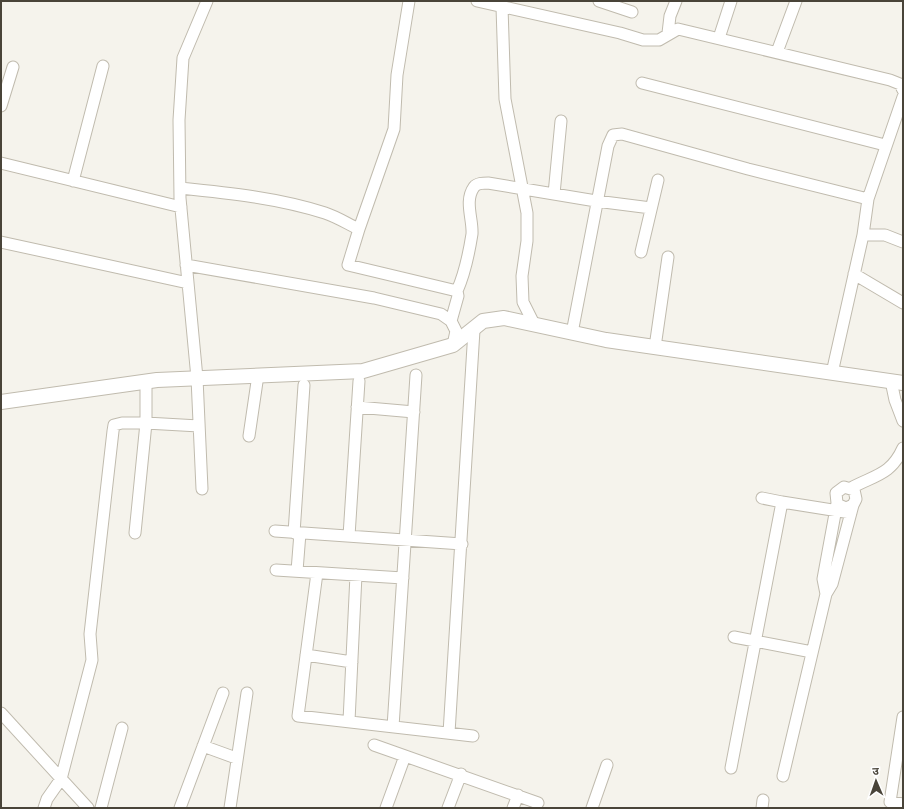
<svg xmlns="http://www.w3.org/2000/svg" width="904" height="809" font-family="'Sofia Sans Condensed','Noto Sans Devanagari',sans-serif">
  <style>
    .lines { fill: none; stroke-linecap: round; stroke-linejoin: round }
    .minor-casing { stroke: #c0bbae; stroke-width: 13 }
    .tertiary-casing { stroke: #c0bbae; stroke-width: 16 }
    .minor { stroke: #fff; stroke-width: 11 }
    .tertiary { stroke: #fff; stroke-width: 14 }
  </style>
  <rect width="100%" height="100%" fill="#f5f3ec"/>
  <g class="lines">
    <g class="minor-casing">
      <path id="minor" d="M477,1L620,33L643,40H659L678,29L890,80L900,84L903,90
        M599,1L632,12
        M502,7L505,99L527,213V241L522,276L523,302L534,324
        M668,33L670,16L676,1
        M719,38L731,1
        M777,52L796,1
        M642,83L885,145
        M1,106L13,67
        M1,163L181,207
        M73,181L103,66
        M180,188C229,193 278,198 325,213C337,217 348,224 359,229L394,129L397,75L409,1
        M554,194L561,121
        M359,229L348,265L457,291L458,296L451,321
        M863,235H885L903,242
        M1,242L188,283
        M641,252L658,180
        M186,265L374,298L441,314L451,321L456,331L453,345
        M854,274L903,303
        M457,291C465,273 469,253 472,234C473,219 464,201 474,187C477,183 483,183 488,183L596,201L651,208
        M572,333L608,146L613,135L622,134L748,169L868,199
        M655,347L668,257
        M832,373L863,235L868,199L903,97
        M891,381L895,400L903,421
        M357,407L414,412
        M249,436L258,375
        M851,488C875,475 891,475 903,448
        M202,489L197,378L180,198L179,120L183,58L207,1
        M762,498L782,502
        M839,505L846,508L853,505L856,499L854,490L844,487L836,493L837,503L823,579L826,594L832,584L853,505
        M275,531L462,544
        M135,533L146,423L199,426
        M294,533L304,385
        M349,536L359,381
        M276,570L403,578
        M297,571L300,533
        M317,573L298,716L473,736
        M734,637L812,652
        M306,655L352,662
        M1,713L88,808
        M903,717L890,802L903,804
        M349,721L356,575
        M393,727L416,375
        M449,733L474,330
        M374,745L538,803
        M203,746L236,758
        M731,768L782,502L851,513
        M783,776L826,594
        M44,808L47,799L61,779L92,660L90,634L113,431L114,425L122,423H146V381
        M101,808L122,728
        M180,808L223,693
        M230,808L247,693
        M386,808L405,756
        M448,808L461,774
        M513,808L518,795
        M592,808L607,765
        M762,808L763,800"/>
    </g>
    <g class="tertiary-casing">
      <path id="tertiary" d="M1,402L157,380L363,371L453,345L483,321L504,318L606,340L903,383"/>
    </g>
    <use href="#minor" class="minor"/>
    <use href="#tertiary" class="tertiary"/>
  </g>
  <rect width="904" height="809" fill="none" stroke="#494439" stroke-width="4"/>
  <g transform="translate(876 781) rotate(358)" stroke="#ffffff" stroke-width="3" paint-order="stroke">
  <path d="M0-3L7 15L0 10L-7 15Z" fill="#494439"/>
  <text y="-6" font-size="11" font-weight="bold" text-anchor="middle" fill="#494439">उ</text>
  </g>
</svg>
